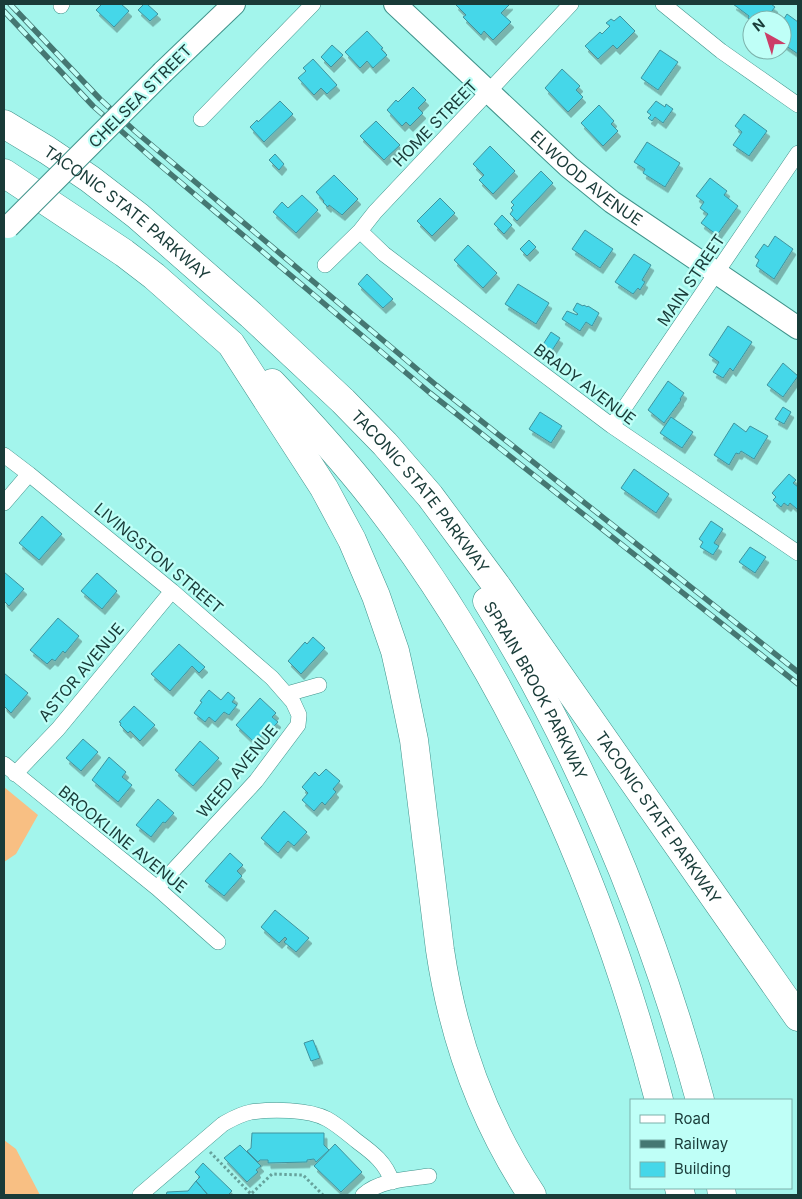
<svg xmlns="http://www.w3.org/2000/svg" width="802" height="1199" font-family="Inter,sans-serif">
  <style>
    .green { fill: #f8bf83 }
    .building { fill: #45d7e9; stroke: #40939e; filter: url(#shadow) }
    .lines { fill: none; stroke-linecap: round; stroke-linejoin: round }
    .street-casing { stroke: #40938b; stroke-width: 16 }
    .secondary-casing { stroke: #40938b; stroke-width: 24 }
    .highway-casing { stroke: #40938b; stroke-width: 29 }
    .path { stroke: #66a29c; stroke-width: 3; stroke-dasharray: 2.5 2.5; stroke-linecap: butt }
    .street { stroke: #fff; stroke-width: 15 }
    .secondary { stroke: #fff; stroke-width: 22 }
    .highway { stroke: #fff; stroke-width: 28 }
    .rail-casing { stroke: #457772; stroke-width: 5.5 }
    .rail { stroke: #bffff7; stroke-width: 4; stroke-dasharray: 11; stroke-linecap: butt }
    .secondary-bridge-casing { stroke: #40938b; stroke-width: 24; stroke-linecap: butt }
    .secondary-bridge { stroke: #fff; stroke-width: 22 }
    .labels { text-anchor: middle; stroke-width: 4.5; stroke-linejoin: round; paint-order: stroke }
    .street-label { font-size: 16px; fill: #193b38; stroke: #bffff7 }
  </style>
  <defs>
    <filter id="shadow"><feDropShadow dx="3" dy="5.5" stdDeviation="0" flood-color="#0004"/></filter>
  </defs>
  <rect width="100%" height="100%" fill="#a3f5ec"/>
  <path class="green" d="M4,787L38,815L16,854L4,862Z
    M4,1140L16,1149L40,1195H4Z"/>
  <path class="building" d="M102,4H121L129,11L114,27L96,10Z
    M144,4H147L158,14L150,21L138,10Z
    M455,4H510L501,13L511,22L493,40L484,31L481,35L463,17L466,15Z
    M733,4H771L775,7L765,20H752V21L748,18L749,16Z
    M787,14L798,22V54L782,43V22Z
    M620,16L635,31L617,49L613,45L598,59L585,46L600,32L602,34L610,26L606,23L611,19L614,21Z
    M367,31L383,48L381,49L387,55L373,68L367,61L360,68L345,52Z
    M332,45L343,55L331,67L321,57Z
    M660,50L678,62L658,90L641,78Z
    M313,59L337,85L327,94L321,88L314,95L298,78L306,71L303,68Z
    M562,69L580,86L576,90L583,97L568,112L545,88Z
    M413,87L426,100L418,108L423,113L410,126L406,122L402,126L387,110L396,100L398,102Z
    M280,101L293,114L264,142L250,127L257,120L258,122Z
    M656,101L665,107L666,104L673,109L663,123L655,117L652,121L648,118L651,115L647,112Z
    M599,105L614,121L611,124L618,131L603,146L581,123Z
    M744,114L767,131L749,156L733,145L742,132L735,126Z
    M376,121L400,145L384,160L360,136Z
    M647,142L680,163L665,187L643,173L645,169L634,162Z
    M490,146L515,171L493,194L479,180L484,175L473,164Z
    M275,154L284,164L279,170L269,160Z
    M541,171L553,183L517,221L510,214L513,210L511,208L514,205L511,202Z
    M334,175L358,199L342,215L329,205L328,207L323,202L324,201L316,192Z
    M710,178L727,191L724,195L738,206L717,235L701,223L708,214L700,208L704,202L696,196Z
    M302,195L318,210L296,233L273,212L282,202L288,208Z
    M440,198L455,213L432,236L417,221Z
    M502,215L512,225L504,234L494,224Z
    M585,230L613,249L600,268L572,249Z
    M775,236L793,249L774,279L756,266L759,260L755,257L764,244L768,247Z
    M529,240L536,247L527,256L520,249Z
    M468,245L497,273L483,288L454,260Z
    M634,254L651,265L642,280L645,282L640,290L638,288L633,294L615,282Z
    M367,274L393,299L383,308L358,284Z
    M518,284L549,303L536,324L505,304Z
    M577,303L583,306L584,305L587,307L588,306L599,313L592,326L586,322L580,331L562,319L567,311L577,315L578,314L573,310Z
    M728,326L752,342L733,371L730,368L723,378L713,372L719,362L709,355Z
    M551,332L560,338L551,352L542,346Z
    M783,363L798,376L783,397L767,385Z
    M668,381L684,393L680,399L681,400L664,423L648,410Z
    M783,407L791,412L784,424L775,419Z
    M540,412L562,426L551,443L529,429Z
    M671,417L693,432L682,448L660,433Z
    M734,423L746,432L750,426L768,436L754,459L741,451L739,454L736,453L729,465L714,455Z
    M634,469L669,494L656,513L621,488Z
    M789,474L796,480L793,483L798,487V507L797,509L790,503L788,506L784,503L781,507L773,500L776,497L772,493Z
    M42,516L62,534L39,560L19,543Z
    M711,521L723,529L714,543L719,546L713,555L700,547L703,542L699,539Z
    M750,547L766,557L755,573L739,562Z
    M4,572L24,589L9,606L4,601Z
    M97,573L117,591L102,609L81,591Z
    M58,618L79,636L65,653L63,651L55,661L52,659L47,664L30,650Z
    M313,637L325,648L301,674L288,661L305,642L307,644Z
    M179,644L205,667L199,673L192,666L170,691L151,674Z
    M4,673L28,693L11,713L4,706Z
    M209,690L221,700L228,692L235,698L232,702L237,705L229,715L224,712L215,722L209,717L205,722L194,713L202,702L200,701Z
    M260,698L276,713L272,717L278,722L266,735L264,733L255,743L236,725Z
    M134,706L155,725L140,741L130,731L128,733L120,725L121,723L119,722Z
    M83,739L98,752L81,771L66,758Z
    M200,741L219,758L193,786L175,770Z
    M109,757L126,772L122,777L132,785L118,802L92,780Z
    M326,769L340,781L333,789L336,792L325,805L322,802L314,811L302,800L308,793L302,787L315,772L319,776Z
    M158,799L174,813L165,823L163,822L151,837L136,825Z
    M284,811L307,832L294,846L288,841L278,853L261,838Z
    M230,853L243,865L237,871L242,876L224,896L205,881Z
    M275,910L309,938L296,952L284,942L287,939L285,937L279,943L261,927Z
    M313,1040L320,1058L311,1061L304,1043Z
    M252,1133H324V1145L329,1150L316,1162L314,1159L307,1160V1162L268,1163V1160H260L258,1162L247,1151L251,1148Z
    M335,1144L362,1172L341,1192L314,1166Z
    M240,1145L261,1166L256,1170L258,1172L247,1182L224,1158Z
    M203,1163L232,1191L228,1195H208L196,1181L200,1177L195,1172Z
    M196,1181L208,1195H166L167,1192L188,1191Z"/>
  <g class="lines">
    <g class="street-casing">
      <path id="street" d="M663,4L721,51L798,105
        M61,6L62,4
        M201,119L313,4
        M360,231L384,254L612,426L798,553
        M325,265L360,231L375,212L571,4
        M612,426L798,153
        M4,455L29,474L172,591L272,678L293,702L299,715L298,725L256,781L157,888
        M4,503L29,474
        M287,694L319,685
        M4,764L157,888L218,942
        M15,774L58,729L172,591
        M140,1195L223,1124C232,1119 240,1114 251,1112C272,1109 308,1109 327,1119C338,1125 348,1134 358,1142C373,1153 386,1163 392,1182
        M363,1195C380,1180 408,1179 429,1176"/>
    </g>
    <g class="secondary-casing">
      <g id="secondary">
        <path id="s1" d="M395,4L569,167L612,202L798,328"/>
        <path d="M163,72L234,4"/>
      </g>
    </g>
    <g class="highway-casing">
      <g id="highway">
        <path id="s2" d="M4,124L47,150L90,179L138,216L251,315L343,401L385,444L430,496L496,585L798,1017"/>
        <path d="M4,173L124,253L154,276L231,344L324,488L352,540L376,596L395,651L402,682L414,740L440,950C453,1037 483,1121 532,1195"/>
        <path d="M272,383C307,420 341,457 373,498C510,675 603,884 659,1100"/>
        <path id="s3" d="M487,601C541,687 585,778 623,871C653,946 679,1022 700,1100"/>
        <path d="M679,1188L681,1195"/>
        <path d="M721,1188L722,1195"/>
      </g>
    </g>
    <path class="path" d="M210,1152L251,1194L272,1174L303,1175L323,1195"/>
    <use href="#street" class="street"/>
    <use href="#secondary" class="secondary"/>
    <use href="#highway" class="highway"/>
    <g class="rail-casing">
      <path id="rail" d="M10,4L100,99L136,132L436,385L798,672
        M4,11L93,106L154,160L430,393L798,684"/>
    </g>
    <use href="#rail" class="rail"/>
    <g class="secondary-bridge-casing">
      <path id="secondary-bridge" d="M8,227L163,72"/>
    </g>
    <use href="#secondary-bridge" class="secondary-bridge"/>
  </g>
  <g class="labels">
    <g class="street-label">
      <text transform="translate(140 96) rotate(-45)" y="6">CHELSEA STREET</text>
      <text transform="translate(435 123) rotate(-46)" y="6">HOME STREET</text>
      <text dy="6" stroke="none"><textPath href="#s1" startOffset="259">ELWOOD AVENUE</textPath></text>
      <text dy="6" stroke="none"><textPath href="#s2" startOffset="152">TACONIC STATE PARKWAY</textPath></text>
      <text transform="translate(691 280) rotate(-56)" y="6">MAIN STREET</text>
      <text transform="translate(585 384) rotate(37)" y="6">BRADY AVENUE</text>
      <text dy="6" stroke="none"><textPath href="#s2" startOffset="558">TACONIC STATE PARKWAY</textPath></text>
      <text transform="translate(159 558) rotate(40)" y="6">LIVINGSTON STREET</text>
      <text transform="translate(81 672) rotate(-50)" y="6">ASTOR AVENUE</text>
      <text dy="6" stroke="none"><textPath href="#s3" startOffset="102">SPRAIN BROOK PARKWAY</textPath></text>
      <text transform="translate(237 771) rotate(-50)" y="6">WEED AVENUE</text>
      <text dy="6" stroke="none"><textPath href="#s2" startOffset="962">TACONIC STATE PARKWAY</textPath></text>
      <text transform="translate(123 839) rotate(39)" y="6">BROOKLINE AVENUE</text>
    </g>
  </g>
  <rect width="802" height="1199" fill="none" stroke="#193b38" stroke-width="10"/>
  <rect x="630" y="1099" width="162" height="90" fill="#bffff7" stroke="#7db1ab"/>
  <rect x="640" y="1115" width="25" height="8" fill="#ffffff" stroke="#7db1ab"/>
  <text x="674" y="1124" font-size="15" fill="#193b38">Road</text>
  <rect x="640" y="1140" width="25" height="8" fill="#457772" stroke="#7db1ab"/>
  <text x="674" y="1149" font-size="15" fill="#193b38">Railway</text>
  <rect x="640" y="1162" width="25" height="15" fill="#45d7e9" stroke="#7db1ab"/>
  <text x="674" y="1174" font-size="15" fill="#193b38">Building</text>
  <g transform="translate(767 35) rotate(321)"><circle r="24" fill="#bffff7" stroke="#7db1ab"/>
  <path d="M0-4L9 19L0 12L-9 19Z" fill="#cc3e68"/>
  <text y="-8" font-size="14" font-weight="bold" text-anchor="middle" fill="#193b38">N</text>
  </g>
</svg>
